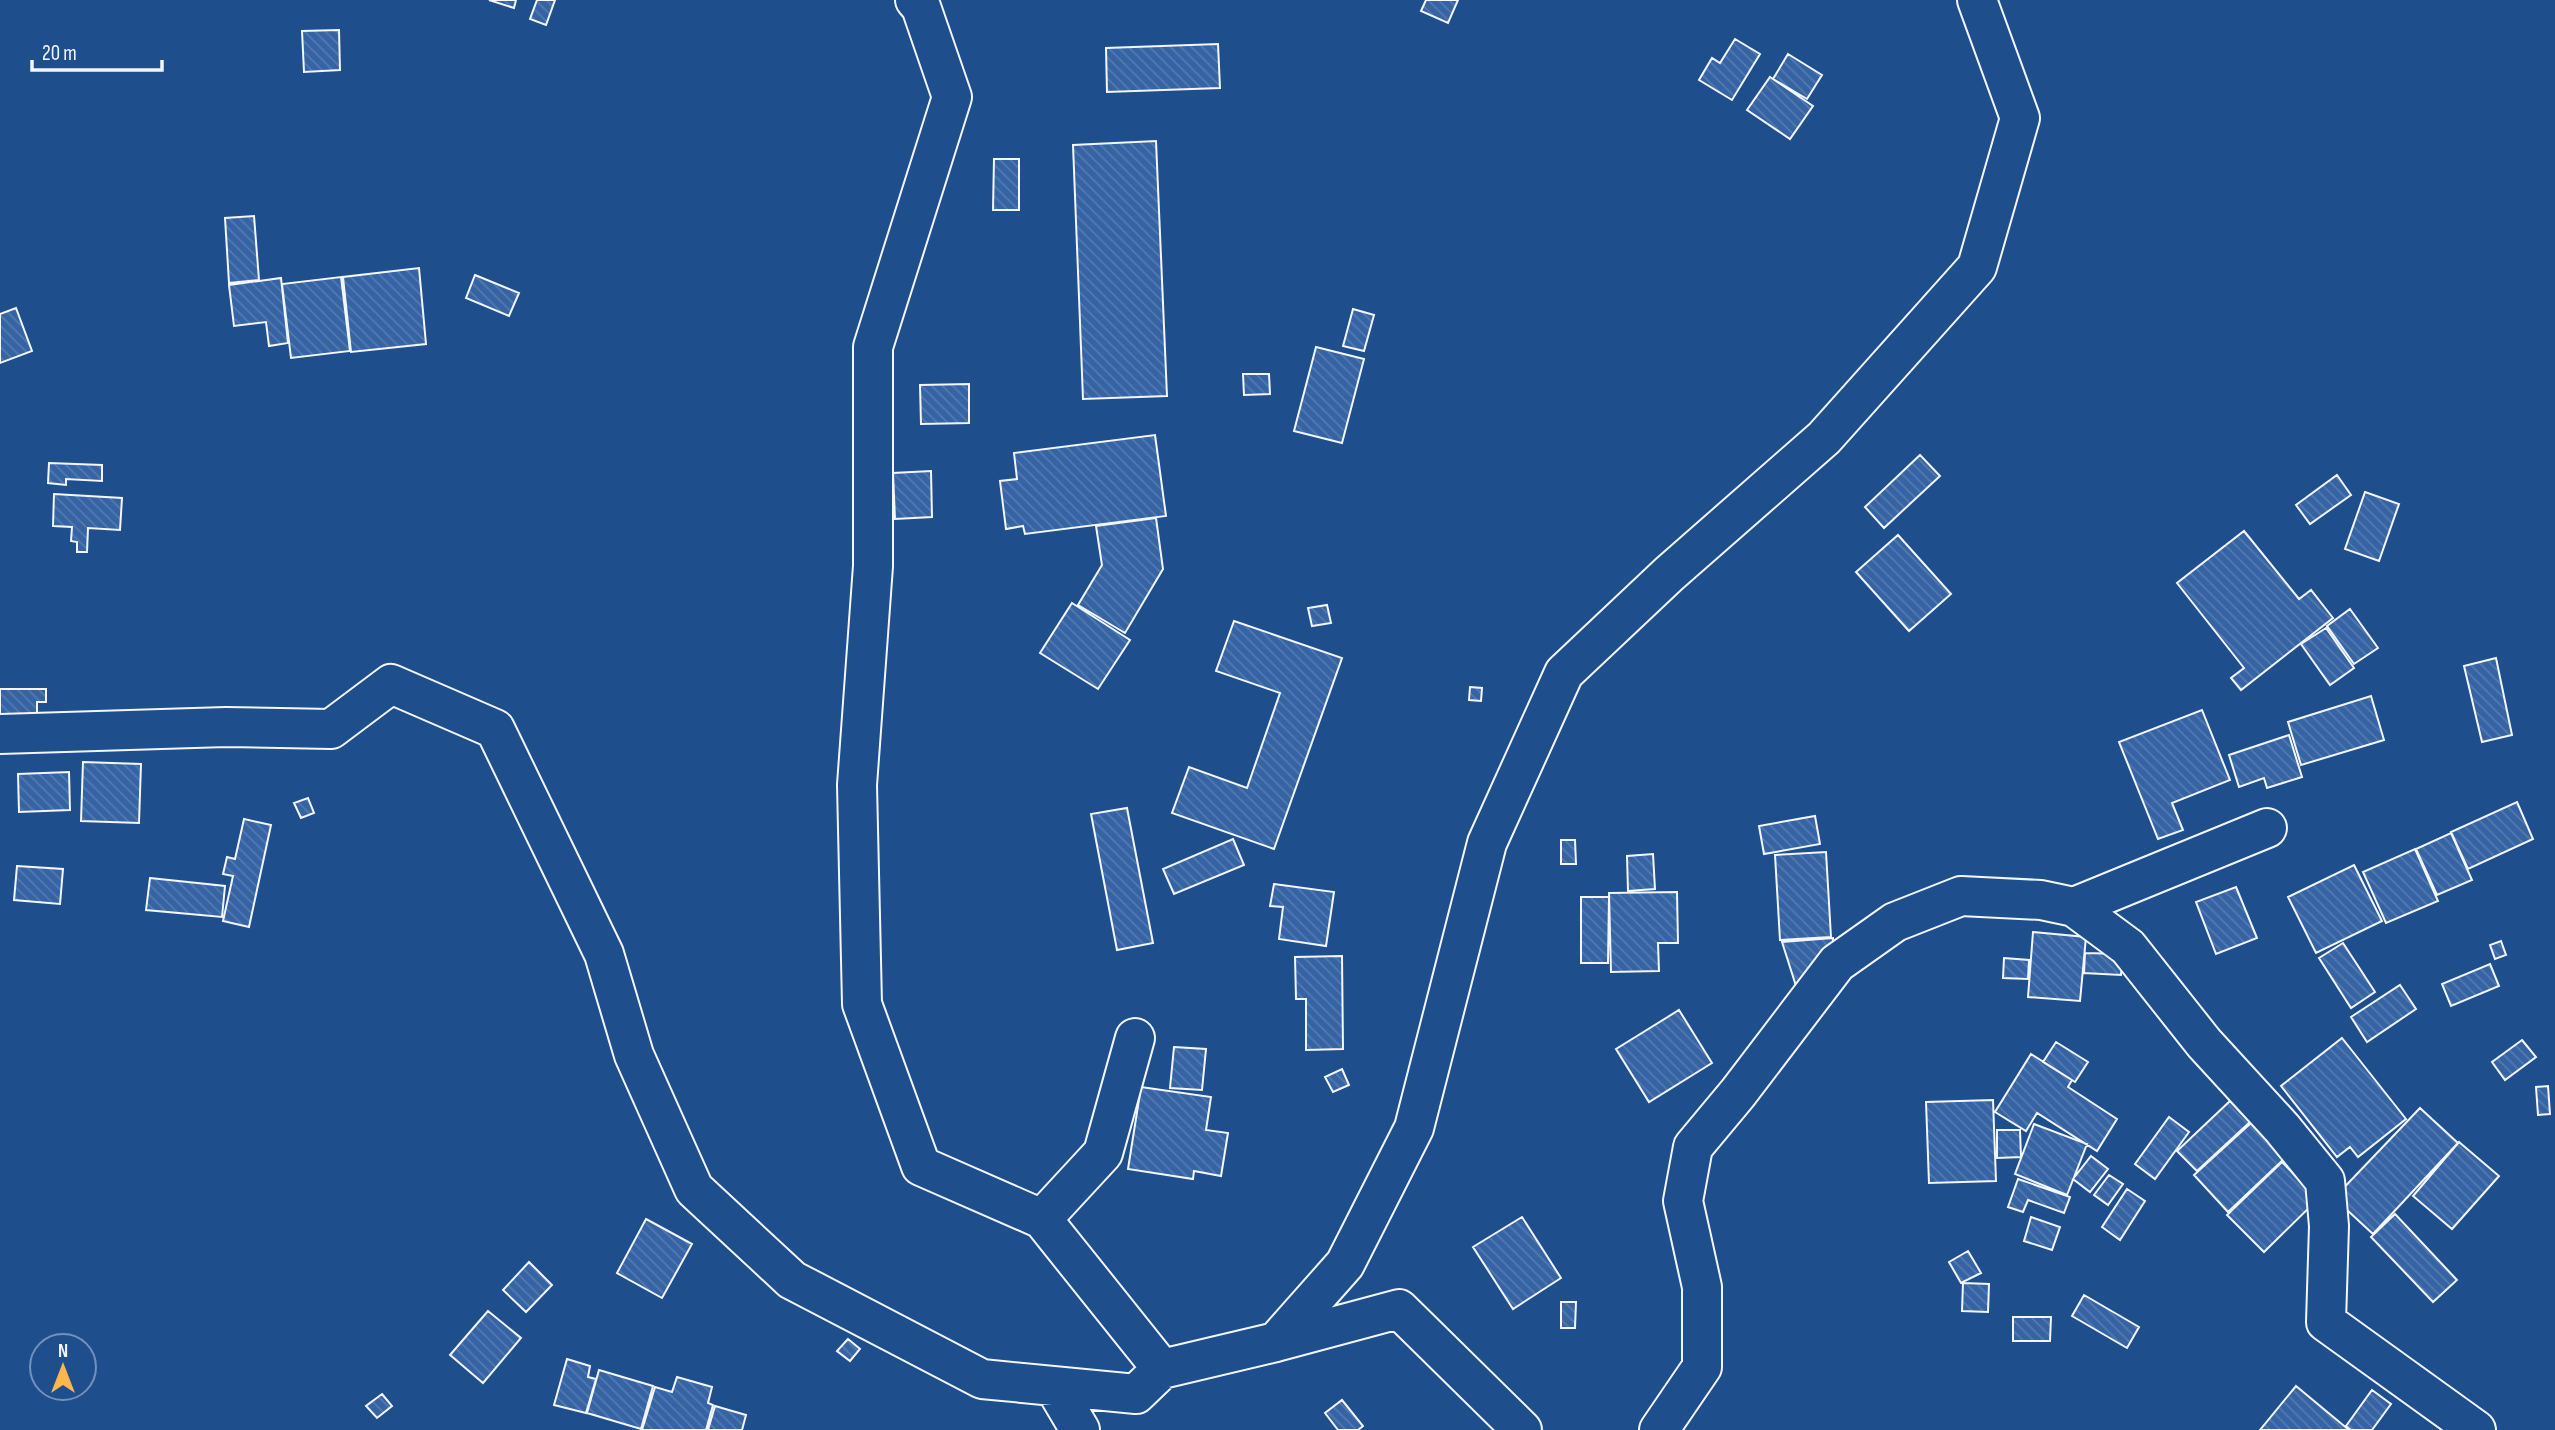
<svg xmlns="http://www.w3.org/2000/svg" width="2555" height="1430" font-family="'Sofia Sans Condensed',sans-serif">
  <style>
    .building { fill: url(#building-back-hatch); stroke: #f2f6ff; stroke-width: 2 }
    .lines { fill: none; stroke-linecap: round; stroke-linejoin: round }
    .street-casing { stroke: #f2f6ff; stroke-width: 42 }
    .street { stroke: #1f4e8c; stroke-width: 38 }
  </style>
  <defs>
    <pattern id="building-back-hatch" width="6" height="6" patternUnits="userSpaceOnUse" patternTransform="scale(1.75)"><rect width="6" height="6" fill="#3563a3"/><path d="M-1 5l2 2M0 0l6 6M5-1l2 2" fill="none" stroke="#537ab1"/></pattern>
  </defs>
  <rect width="100%" height="100%" fill="#1f4e8c"/>
  <path class="building" d="M489,0H516L514,8Z
    M537,0H555L546,25L530,19Z
    M1426,0H1458L1448,23L1421,11Z
    M339,30L340,70L304,72L302,31Z
    M1735,39L1760,54L1732,100L1699,80L1712,58L1720,63Z
    M1218,44L1220,88L1107,92L1106,48Z
    M1788,54L1822,75L1807,99L1773,79Z
    M1770,77L1813,106L1790,139L1747,110Z
    M1156,141L1167,396L1083,399L1073,145Z
    M994,159H1019V210H993Z
    M254,216L259,280L229,283L225,218Z
    M419,268L426,344L351,352L343,277Z
    M475,275L519,293L509,316L466,298Z
    M341,277L350,351L291,358L282,284Z
    M281,278L288,343L269,346L266,322L234,326L229,285Z
    M16,308L32,351L0,363V314Z
    M1353,309L1374,315L1364,351L1343,346Z
    M1316,347L1364,359L1342,443L1294,431Z
    M1243,374H1269L1270,394L1244,395Z
    M969,384V423L921,424L920,385Z
    M1155,435L1166,516L1025,534L1023,526L1006,529L1000,481L1017,479L1014,453Z
    M1920,455L1940,476L1884,528L1865,507Z
    M49,463L102,465V481L66,479V485L48,483Z
    M931,471L932,517L895,519L893,473Z
    M2337,475L2351,495L2310,524L2296,505Z
    M2365,492L2399,504L2379,561L2345,549Z
    M54,494L122,498L120,530L88,528L87,552H77V542L71,541L72,527L53,526Z
    M1156,518L1163,569L1125,633L1078,605L1102,565L1096,526Z
    M2244,531L2299,599L2311,590L2333,618L2241,690L2231,678L2244,668L2177,583Z
    M1898,535L1951,594L1909,631L1856,572Z
    M1072,603L1130,640L1098,689L1040,653Z
    M1327,605L1331,623L1312,626L1308,608Z
    M2350,609L2378,648L2354,664L2327,626Z
    M1234,621L1342,658L1274,849L1172,813L1189,767L1247,788L1280,693L1216,671Z
    M2326,628L2354,668L2330,685L2301,644Z
    M2496,658L2512,735L2482,742L2464,666Z
    M1470,687L1482,688L1481,701L1469,700Z
    M0,689H46V702H37V717L0,718Z
    M2371,696L2384,740L2301,765L2288,722Z
    M2202,710L2230,780L2172,803L2183,830L2158,839L2119,742Z
    M2289,735L2302,777L2267,788L2264,778L2239,787L2229,755Z
    M83,762L141,764L139,823L81,821Z
    M69,772L70,810L19,812L18,774Z
    M308,798L314,813L301,818L294,803Z
    M2517,802L2533,839L2468,869L2451,832Z
    M1127,808L1153,943L1117,950L1091,814Z
    M1815,816L1820,844L1764,854L1759,826Z
    M244,819L271,825L249,927L223,921L233,876L223,874L227,857L235,859Z
    M2451,833L2472,880L2437,895L2416,849Z
    M1233,839L1244,865L1174,894L1163,869Z
    M1561,840H1575L1576,864H1561Z
    M2415,849L2438,901L2386,923L2363,872Z
    M1826,852L1831,937L1780,940L1775,855Z
    M1653,854L1655,889L1628,891L1627,856Z
    M2354,865L2382,921L2316,953L2288,897Z
    M17,866L63,869L60,904L14,900Z
    M150,878L225,886L222,917L146,910Z
    M1274,884L1334,892L1326,946L1279,939L1283,907L1270,906Z
    M2236,887L2257,938L2216,954L2196,902Z
    M1677,892L1678,943H1658L1659,971L1611,972L1609,893Z
    M1581,897H1609L1608,963H1581Z
    M2033,932L2086,937L2080,1001L2028,997Z
    M1833,938V955L1796,986L1782,942Z
    M2501,941L2506,955L2495,959L2490,945Z
    M2343,943L2375,992L2351,1008L2319,958Z
    M2085,953L2123,954L2121,975L2084,973Z
    M1342,956L1343,1049L1306,1050V999H1296L1295,957Z
    M2004,958L2029,960L2028,979L2003,978Z
    M2490,964L2499,986L2451,1006L2442,984Z
    M2400,985L2416,1009L2367,1042L2351,1017Z
    M1679,1010L1712,1063L1649,1102L1616,1049Z
    M2342,1038L2406,1119L2358,1157L2350,1147L2337,1157L2281,1086Z
    M2522,1040L2536,1057L2505,1080L2492,1062Z
    M2056,1042L2088,1062L2075,1082L2043,1062Z
    M1174,1047L1206,1049L1202,1090L1170,1088Z
    M2031,1054L2072,1080L2068,1087L2117,1119L2097,1151L2037,1113L2026,1131L1995,1112Z
    M1342,1069L1349,1085L1333,1092L1325,1077Z
    M2548,1086L2550,1114L2538,1115L2536,1087Z
    M1141,1087L1211,1097L1206,1130L1228,1133L1221,1176L1194,1171L1193,1179L1128,1169Z
    M1993,1100L1996,1181L1929,1183L1926,1102Z
    M2230,1101L2250,1122L2197,1171L2177,1151Z
    M2420,1108L2458,1143L2373,1234L2334,1198Z
    M2169,1117L2189,1132L2155,1179L2135,1164Z
    M2251,1123L2285,1158L2228,1212L2194,1175Z
    M2034,1124L2087,1144L2067,1195L2015,1174Z
    M1997,1130H2020L2021,1157L1997,1158Z
    M2459,1142L2499,1176L2452,1229L2413,1196Z
    M2091,1156L2108,1169L2090,1192L2073,1179Z
    M2282,1162L2318,1199L2264,1252L2227,1215Z
    M2109,1175L2123,1184L2108,1205L2094,1195Z
    M2018,1179L2070,1197L2064,1213L2028,1200L2023,1212L2008,1207Z
    M2127,1189L2145,1201L2120,1240L2102,1227Z
    M2395,1214L2457,1280L2433,1302L2371,1237Z
    M1522,1217L1561,1278L1513,1309L1473,1247Z
    M2031,1217L2060,1227L2052,1250L2024,1241Z
    M646,1219L692,1244L662,1298L617,1273Z
    M1968,1251L1981,1273L1961,1283L1949,1262Z
    M529,1262L552,1285L526,1312L503,1290Z
    M1963,1283L1989,1284L1988,1312L1962,1311Z
    M2084,1295L2139,1327L2127,1348L2072,1316Z
    M1561,1302H1576L1575,1328H1561Z
    M488,1311L521,1338L483,1383L450,1355Z
    M2013,1317H2051L2050,1341H2013Z
    M848,1339L860,1349L850,1361L837,1351Z
    M567,1359L590,1366L588,1377L596,1379L586,1413L554,1405Z
    M599,1370L653,1386L641,1429L587,1413Z
    M677,1377L712,1387L708,1403L713,1405L706,1430H642L655,1387L672,1392Z
    M2296,1386L2349,1430H2260Z
    M2372,1390L2391,1404L2372,1430H2351L2346,1426Z
    M382,1394L392,1406L377,1418L366,1406Z
    M1342,1400L1363,1426L1358,1430H1338L1325,1413Z
    M715,1406L746,1415L742,1430H708Z"/>
  <g class="lines">
    <g class="street-casing">
      <path id="street" d="M915,0L921,7L952,97L873,347V566L857,785L862,1004L921,1166L1042,1219L1162,1369
        M0,734L226,727L331,729L391,684L495,729L604,954L634,1055L694,1189L792,1280L982,1379L1136,1394L1162,1369L1276,1342L1345,1264L1414,1128L1487,843L1564,673L1669,574L1824,438L1977,267L2020,118L1977,0
        M2074,907L2128,947L2204,1043L2282,1128L2325,1181L2329,1226L2326,1322L2476,1430
        M1042,1219L1103,1153L1135,1038
        M1276,1342L1399,1309L1522,1430
        M1054,1386L1080,1430
        M1659,1430L1702,1367V1287L1683,1201L1693,1147L1738,1093L1837,963L1895,922L1961,896L2041,900L2074,907L2267,828"/>
    </g>
    <use href="#street" class="street"/>
  </g>
  <g transform="translate(63 1367)"><circle r="33" fill="#1f4e8c" stroke="#7391ba" stroke-width="2"/>
  <path d="M0-5L12 26L0 18L-12 26Z" fill="#ffb74d"/>
  <text y="-10" font-size="19" font-weight="bold" text-anchor="middle" fill="#f2f6ff">N</text>
  </g>
  <path d="M32 60v10h130v-10" fill="none" stroke="#f2f6ff" stroke-width="3.5"/>
  <text x="42" y="60" font-size="21" fill="#f2f6ff" stroke="#1f4e8c" stroke-width="5" paint-order="stroke">20 m</text>
</svg>
